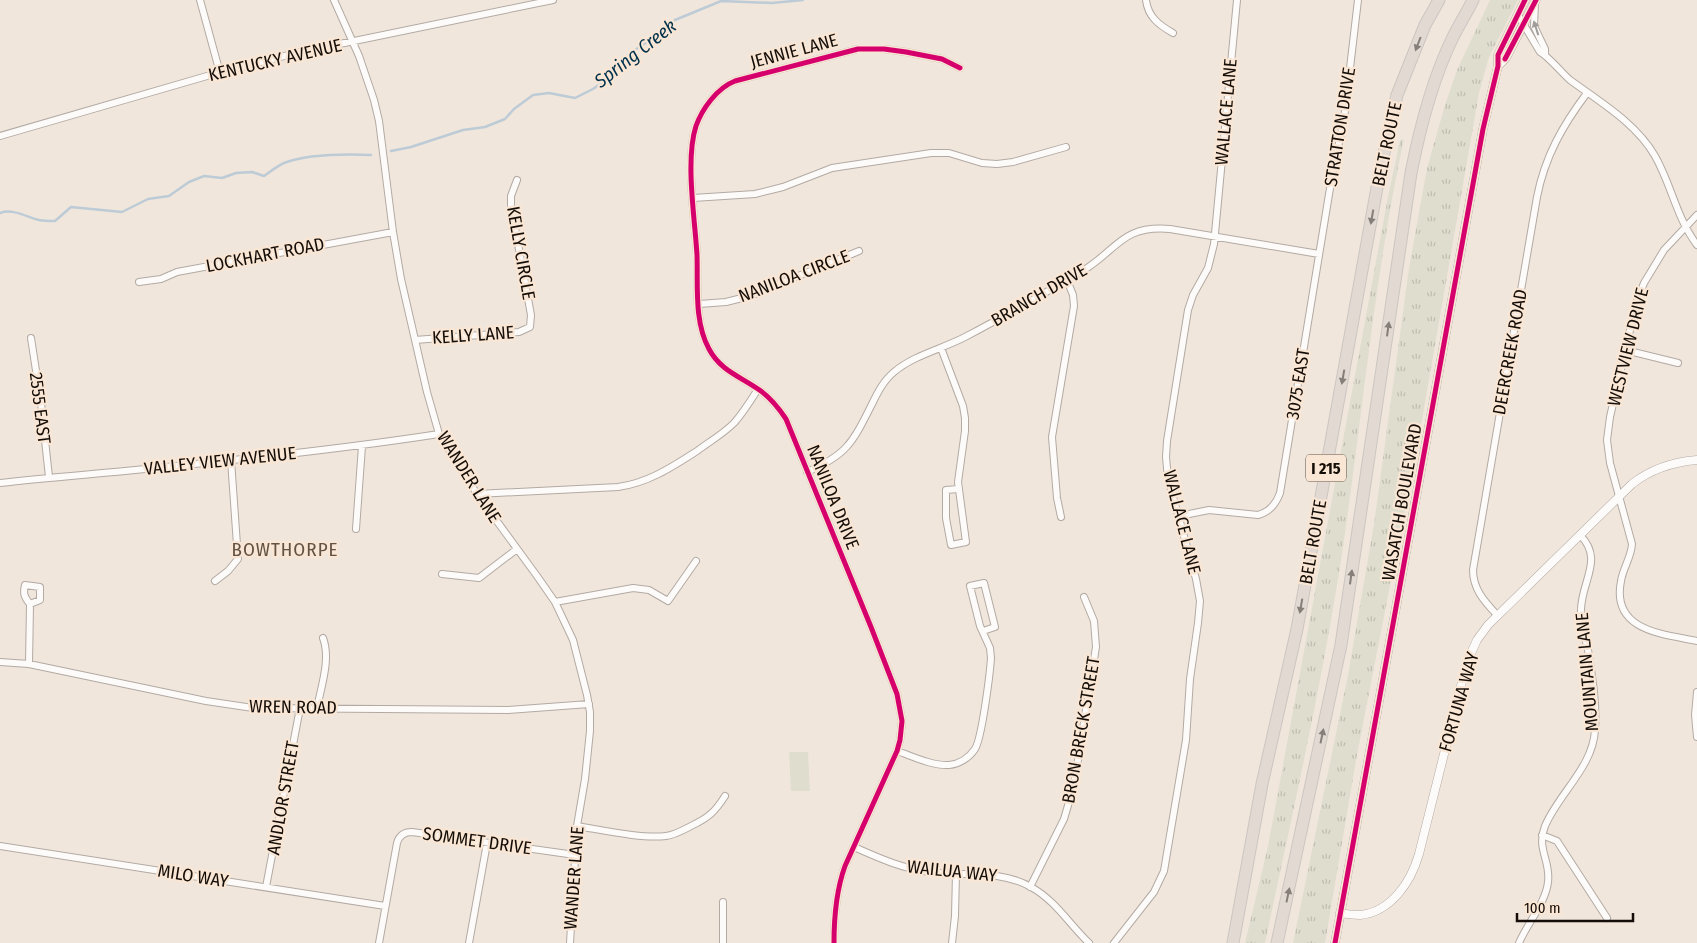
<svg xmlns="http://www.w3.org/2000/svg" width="1697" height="943" font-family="'Fira Sans Condensed',sans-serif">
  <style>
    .grass { fill: url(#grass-tufts) }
    .green { fill: #dfdece }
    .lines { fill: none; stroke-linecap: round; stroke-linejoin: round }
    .stream { stroke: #bccbd6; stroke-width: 2.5 }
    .minor-casing { stroke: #b2aaa3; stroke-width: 8 }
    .tertiary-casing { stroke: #b2aaa3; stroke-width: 9 }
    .motorway-casing { stroke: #cbc6c1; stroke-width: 13 }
    .minor { stroke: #fdfbfa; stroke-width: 6 }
    .tertiary { stroke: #fdfbfa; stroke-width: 8 }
    .motorway { stroke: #e2d9d3; stroke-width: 11 }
    .cycleway-casing { stroke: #f9e6d4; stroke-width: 8 }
    .cycleway { stroke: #d6006c; stroke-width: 5 }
    .oneway { fill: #a09c99 }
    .oneway2 { fill: #867e78 }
    .labels { text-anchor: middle; stroke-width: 4.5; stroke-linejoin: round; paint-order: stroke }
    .shield { fill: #f9e6d4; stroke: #594f45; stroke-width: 1 }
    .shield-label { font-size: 16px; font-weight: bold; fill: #150e08 }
    .street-label { font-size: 18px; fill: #150e08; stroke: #f9e6d4 }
    .water-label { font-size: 19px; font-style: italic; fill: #00314c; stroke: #f9e6d4 }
    .neighbourhood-label { font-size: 19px; letter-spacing: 1px; fill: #635344; stroke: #f9e6d4 }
  </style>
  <defs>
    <pattern id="grass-tufts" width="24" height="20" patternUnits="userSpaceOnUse" patternTransform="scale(1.25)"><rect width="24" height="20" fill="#dfdece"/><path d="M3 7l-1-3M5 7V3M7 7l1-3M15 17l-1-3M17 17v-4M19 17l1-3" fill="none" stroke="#bebdaf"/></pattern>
  </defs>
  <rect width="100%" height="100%" fill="#f1e6dc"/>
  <path class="grass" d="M1490,0H1518L1489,57L1479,93L1419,437L1357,755L1325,943H1293L1348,675L1374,524L1409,268L1427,168L1445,105L1457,70Z
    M1404,139C1374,278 1362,421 1341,561C1321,689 1292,816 1265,943H1245L1268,846L1387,202L1400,140Z"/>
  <path class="green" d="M789,752H808L810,791H791Z"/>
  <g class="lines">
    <path class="stream" d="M391,151L411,147L463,130L485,127L505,119L514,109L533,95L549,93L575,98L593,89L610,77L620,64L630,53L652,39L675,20L721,1L772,3L803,0
      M0,213C12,208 27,217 39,220C44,221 50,221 55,221L71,207L122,212L148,199L169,196L189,182L204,176L222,178L236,173L252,172L264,176C270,172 277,166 284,163C308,154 345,154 371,155"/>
    <g class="minor-casing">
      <path id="minor" d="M200,0L220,73
        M334,0L359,56L374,100L379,121L393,232L401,279L427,392L439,434L477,494L537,576L555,602L573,640L587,695L590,712V731L585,779L577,826L570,943
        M1146,0C1148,17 1159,25 1173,33
        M1535,3L1534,26L1545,49V54
        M1518,15L1540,52C1547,55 1562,73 1570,80C1600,102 1636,123 1655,156C1672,186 1676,217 1697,245
        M0,136L207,76L296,53L553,0
        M693,198L755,194L783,187L832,168L931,153H949L982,163L997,164L1013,162L1066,147
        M1697,215L1664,250L1644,283L1636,304L1610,417L1607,440L1610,463L1632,544C1631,558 1623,568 1621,581C1611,631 1663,634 1697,641
        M139,282L161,279L177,272L393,232
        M699,304L726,302L750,296L859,251
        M31,338L41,403L49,477
        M415,340L519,332L530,327L531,315L511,206V196L517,180
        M941,348L963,406L965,418V431L958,482L966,542L951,545L946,518V490L958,489
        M1625,350L1678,363
        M807,472C846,455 852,444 871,406C877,394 883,381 894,372C914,355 942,349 965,337C1005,316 1045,293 1084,270C1118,249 1122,225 1170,229L1319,254
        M0,483C42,478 83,475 125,471C230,461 335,450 439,434
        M477,494L618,487C648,483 672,467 697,451C709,442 723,434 734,423C743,413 751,400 758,389
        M1179,516L1209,510L1258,515C1270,512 1276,504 1280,493L1332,176L1344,119L1358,0
        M1061,517L1057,498L1052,437L1074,306L1073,295L1067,280
        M356,529L362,446
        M442,574L479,578L517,549
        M215,581L228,571L238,559L231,460
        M555,602L633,588L649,590L668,601L696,561
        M1497,615C1484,601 1473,589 1473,570L1537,197C1545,156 1563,125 1587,93
        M0,662L29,664L206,701L253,708L508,710L589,704
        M29,664L30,604C24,597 23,593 25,585L40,587V600L30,604
        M1697,692L1695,715L1697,737
        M317,708C321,687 331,659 323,638
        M897,751C912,756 932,766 949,765C959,764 969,758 975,749C982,738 990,673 991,658L990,648L980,626L970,586L984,583L995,627L983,631
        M577,826C602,830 642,839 666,836C675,835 683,830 691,826C708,818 715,812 725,796
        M1542,835L1557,841L1607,918
        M0,846L385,906
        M854,847C879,858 903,869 930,872C965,877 999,869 1031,887C1056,901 1069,924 1089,943
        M266,887L300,708
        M1030,887L1064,819L1074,785L1096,647L1094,621L1084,597
        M723,902V943
        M379,943L397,843C399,836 404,832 412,832L575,855
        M469,943L487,843
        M834,943C834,916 836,891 845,866L897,751L900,740L902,721L897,694L871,627L786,419C778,407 770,397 758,389C739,376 720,370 709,349C694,322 698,285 697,255C695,219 685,160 696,126C702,109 717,88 735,81L858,49H884L906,52L942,59L960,68
        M952,943L955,916L956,873
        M1114,943L1154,892L1164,871L1186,740L1190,679L1198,623L1200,601L1196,579L1168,479L1166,457L1167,441L1188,310L1193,295L1208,268L1214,244L1237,0
        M1519,943C1527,924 1546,902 1548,882C1551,861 1536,849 1545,826C1559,793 1593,767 1595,730C1597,704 1592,675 1588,650C1585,637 1580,623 1581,609C1582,580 1604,559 1580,535"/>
    </g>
    <g class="tertiary-casing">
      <path id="tertiary" d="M1498,66L1506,58L1536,0
        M1340,913C1347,914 1353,915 1360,915C1391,912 1411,882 1419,854L1467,662L1477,640L1488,625L1632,484C1651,469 1673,462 1697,460
        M1335,943L1483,129L1498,66V55L1525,0"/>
    </g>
    <g class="motorway-casing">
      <path id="motorway" d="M1233,943L1262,784L1297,629L1380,171L1397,95L1425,25L1439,0
        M1277,943L1341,645L1411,173C1420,127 1432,80 1453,37C1459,25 1467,12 1473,0"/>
    </g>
    <use href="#minor" class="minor"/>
    <use href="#tertiary" class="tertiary"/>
    <use href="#motorway" class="motorway"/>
    <g class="cycleway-casing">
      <path id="cycleway" d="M1505,59L1536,0
        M834,943C834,916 836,891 845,866L897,751L900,740L902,721L897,694L871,627L786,419C778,407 770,397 758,389C739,376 720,370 709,349C694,322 698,285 697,255C695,219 685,160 696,126C702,109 717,88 735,81L858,49H884L906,52L942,59L960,68
        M1335,943L1483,129L1498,66V55L1525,0"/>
    </g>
    <use href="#cycleway" class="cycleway"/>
  </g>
  <defs><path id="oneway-solid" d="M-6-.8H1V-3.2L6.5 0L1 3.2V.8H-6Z" transform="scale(1.25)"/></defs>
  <use class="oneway" href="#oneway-solid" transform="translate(1536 28) rotate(-108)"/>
  <g class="oneway2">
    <use href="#oneway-solid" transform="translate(1418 44) rotate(111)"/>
    <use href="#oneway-solid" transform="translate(1372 217) rotate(100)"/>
    <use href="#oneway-solid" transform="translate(1388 329) rotate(-82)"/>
    <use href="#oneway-solid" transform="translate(1343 377) rotate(100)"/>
    <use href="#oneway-solid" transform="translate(1351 577) rotate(-82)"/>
    <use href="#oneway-solid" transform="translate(1301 606) rotate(100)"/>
    <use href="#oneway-solid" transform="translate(1322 736) rotate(-78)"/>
    <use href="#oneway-solid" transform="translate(1288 895) rotate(-78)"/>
  </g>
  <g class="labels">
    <rect class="shield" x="1306" y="454.5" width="40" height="27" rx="4"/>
    <g class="shield-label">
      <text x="1326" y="474">I 215</text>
    </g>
    <g class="street-label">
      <text transform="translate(794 51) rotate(-15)" y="6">JENNIE LANE</text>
      <text transform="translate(275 60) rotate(-13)" y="6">KENTUCKY AVENUE</text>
      <text transform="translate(1226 112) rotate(-85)" y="6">WALLACE LANE</text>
      <text transform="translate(1340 127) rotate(-81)" y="6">STRATTON DRIVE</text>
      <text transform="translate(1387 144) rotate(-78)" y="6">BELT ROUTE</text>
      <text transform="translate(521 253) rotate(80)" y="6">KELLY CIRCLE</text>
      <text transform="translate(265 255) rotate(-11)" y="6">LOCKHART ROAD</text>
      <text transform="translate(794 276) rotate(-21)" y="6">NANILOA CIRCLE</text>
      <text transform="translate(1039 295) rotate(-30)" y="6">BRANCH DRIVE</text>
      <text transform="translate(473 335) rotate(-4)" y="6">KELLY LANE</text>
      <text transform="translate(1628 347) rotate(-76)" y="6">WESTVIEW DRIVE</text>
      <text transform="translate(1510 352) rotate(-80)" y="6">DEERCREEK ROAD</text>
      <text transform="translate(1298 384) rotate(-81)" y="6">3075 EAST</text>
      <text transform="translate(40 408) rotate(83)" y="6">2555 EAST</text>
      <text transform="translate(220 461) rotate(-6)" y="6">VALLEY VIEW AVENUE</text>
      <text transform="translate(469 477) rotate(58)" y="6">WANDER LANE</text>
      <text transform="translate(833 497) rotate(68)" y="6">NANILOA DRIVE</text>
      <text transform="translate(1402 502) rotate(-80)" y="6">WASATCH BOULEVARD</text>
      <text transform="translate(1182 522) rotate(76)" y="6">WALLACE LANE</text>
      <text transform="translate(1313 542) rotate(-80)" y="6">BELT ROUTE</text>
      <text transform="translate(1587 672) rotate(-95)" y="6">MOUNTAIN LANE</text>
      <text transform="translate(1459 702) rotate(-74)" y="6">FORTUNA WAY</text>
      <text transform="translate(293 707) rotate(1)" y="6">WREN ROAD</text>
      <text transform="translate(1081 730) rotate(-80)" y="6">BRON BRECK STREET</text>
      <text transform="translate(283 798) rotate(-80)" y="6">ANDLOR STREET</text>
      <text transform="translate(477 841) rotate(8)" y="6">SOMMET DRIVE</text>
      <text transform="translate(952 871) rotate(6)" y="6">WAILUA WAY</text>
      <text transform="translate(193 876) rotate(9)" y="6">MILO WAY</text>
      <text transform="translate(574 878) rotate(-86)" y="6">WANDER LANE</text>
    </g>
    <g class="water-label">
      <text transform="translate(635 53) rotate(-38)" y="7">Spring Creek</text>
    </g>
    <g class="neighbourhood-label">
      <text x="285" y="556">BOWTHORPE</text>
    </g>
  </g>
  <path d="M1517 913v8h116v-8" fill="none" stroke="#150e08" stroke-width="2.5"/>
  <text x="1524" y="913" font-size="15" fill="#150e08" stroke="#f9e6d4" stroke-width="4" paint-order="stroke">100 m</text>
</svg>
